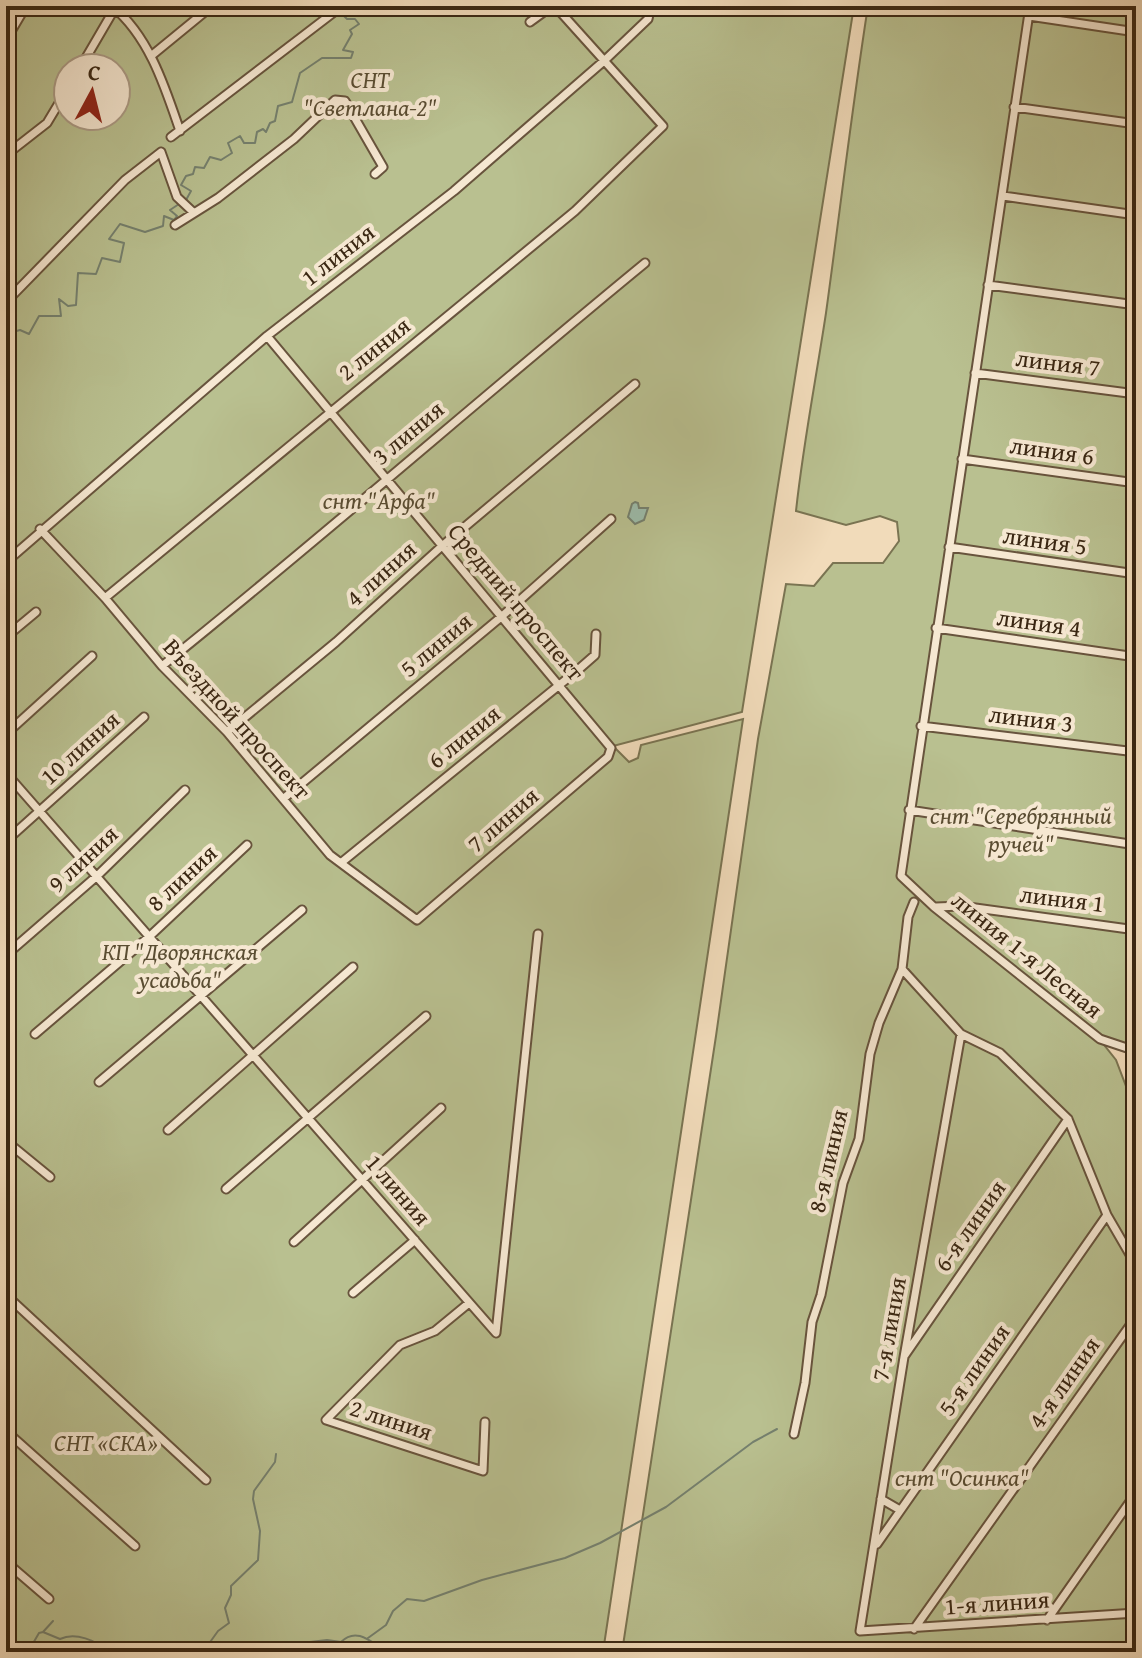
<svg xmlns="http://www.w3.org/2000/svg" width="1142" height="1658" font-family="'Gentium Book Plus',serif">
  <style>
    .green { fill: #b9c090; stroke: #7a7452; stroke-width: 2; fill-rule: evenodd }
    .water { fill: #9cbcaa; stroke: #75806e; stroke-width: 2 }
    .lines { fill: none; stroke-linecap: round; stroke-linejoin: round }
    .stream { stroke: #75806e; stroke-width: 2 }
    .minor-casing { stroke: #68543d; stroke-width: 11 }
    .minor { stroke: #f6e8d2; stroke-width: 7 }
    .labels { text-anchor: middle; stroke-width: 8; stroke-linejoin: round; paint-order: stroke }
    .park-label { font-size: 24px; font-style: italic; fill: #5a4d32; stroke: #f6e8d2 }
    .street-label { font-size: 24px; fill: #3a2713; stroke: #f6e8d2 }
  </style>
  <rect width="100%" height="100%" fill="#f1dbba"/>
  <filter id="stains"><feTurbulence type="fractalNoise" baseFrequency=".0025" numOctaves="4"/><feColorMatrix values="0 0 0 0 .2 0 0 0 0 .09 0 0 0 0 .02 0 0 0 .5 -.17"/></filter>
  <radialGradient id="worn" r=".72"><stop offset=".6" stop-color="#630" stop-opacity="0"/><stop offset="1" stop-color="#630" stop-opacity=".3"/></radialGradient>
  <path class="green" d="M6,6H854L742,712L613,746L629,762L638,758L641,745L743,719L603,1652H6ZM68,68H116V116H68Z
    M868,6H1136V1051L1101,1041L1116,1060L1134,1107L1136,1106V1652H622L716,1036L758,739L786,584L814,586L833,563H883L899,541L897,522L880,516L846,525L796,511C803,445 816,379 826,313C840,211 852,108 868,6Z"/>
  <path class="water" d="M635,502L638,503L639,508H648L644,520L635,524L628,517L632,504Z"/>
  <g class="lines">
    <path class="stream" d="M186,200L191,191L181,185L186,176L193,174L195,167L204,168L210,157L221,160L232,153L228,143L240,136L244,143H255L257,132L263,129L266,132L270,123L275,121L278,106L292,102L300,73L322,58H351L353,52L343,50L352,34L350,30L359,24L355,19H347L343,15V9L352,7L357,12L361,10L360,6
      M6,334L20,330L29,334L39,316H61L59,299L68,306L76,305L78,273L96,274L102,258L120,262L124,243L109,239L120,224L145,232L163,226L164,216L174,220L177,216L170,210L179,204
      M43,1632L53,1621
      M368,1638L386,1625L393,1611L407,1599L424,1601L482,1580L565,1558L600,1543L666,1507L753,1442L777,1429
      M208,1645L218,1631L229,1623L225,1608L231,1595V1586L258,1560L260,1531L253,1499L254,1491L275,1462L276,1454
      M28,1652L39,1633L43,1632L60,1639C75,1632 97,1640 107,1652
      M192,1652L197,1644L204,1642L216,1652
      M227,1652L251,1644L257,1652
      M288,1652L310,1642L327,1640L341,1642C357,1626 372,1643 387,1652"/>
    <g class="minor-casing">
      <path id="minor" d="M112,6C149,36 165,87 180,131
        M525,6L541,14
        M1030,6L901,876L934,907L1100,1039L1136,1051
        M1029,16L1136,32
        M530,22L552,6
        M6,40L26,6
        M151,56L212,6
        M80,68L115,8
        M1014,107L1136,124
        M171,137L342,6
        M6,155L47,123L68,88
        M1003,196L1136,215
        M175,225L218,198L294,139L335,100L345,101L383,167L375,174
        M988,285L1136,305
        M6,302L125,180L161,152L177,197L193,212
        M975,373L1136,394
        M962,459L1136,483
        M40,529L105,598L162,666L227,732L330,855L417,920L608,757L611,748L267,336
        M949,547L1136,574
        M6,562L267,336L454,191L605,60L648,19L651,6
        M105,598L575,211L663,126L555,6
        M936,628L1136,657
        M6,637L36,612
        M162,666C325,535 483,396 645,263
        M921,726L1136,752
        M227,732L336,642L442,546L635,384
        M6,734L92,656
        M6,773L496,1333L538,934
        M283,799L501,617L611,519
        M909,810L1136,845
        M6,841L144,717
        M342,862L579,669L595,655L596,634
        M936,907L961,906L1136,930
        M6,955L97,876L185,790
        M902,969L961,1034L1000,1053L1068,1119L1107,1215L1136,1265
        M35,1034L150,936L247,845
        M961,1034L904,1357L860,1631L1136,1613
        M99,1082L302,910
        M168,1130L353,967
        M6,1141L50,1177
        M226,1189L426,1016
        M294,1242L441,1108
        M353,1293L415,1240
        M6,1295L206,1480
        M469,1303L435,1331L400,1345L326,1420L483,1471L485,1422
        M905,1355L1068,1119
        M6,1431L135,1546
        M794,1434L805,1383L812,1322L821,1295L843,1183L859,1139L870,1054L879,1023L902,969L908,917L914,902
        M881,1499L900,1510
        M877,1544L1107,1215
        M6,1562L49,1599
        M1047,1620L1136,1493
        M914,1629L1136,1317"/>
    </g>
    <use href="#minor" class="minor"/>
  </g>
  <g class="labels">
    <g class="park-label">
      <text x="370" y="88">СНТ<tspan x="370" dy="28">"Светлана-2"</tspan></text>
      <text x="379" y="509">снт "Арфа"</text>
      <text x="1021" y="824">снт "Серебрянный<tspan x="1021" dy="28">ручей"</tspan></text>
      <text x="180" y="960">КП "Дворянская<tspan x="180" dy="28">усадьба"</tspan></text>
      <text x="106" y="1451">СНТ «СКА»</text>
      <text x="962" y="1486">снт "Осинка"</text>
    </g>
    <g class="street-label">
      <text transform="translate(338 255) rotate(-38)" y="8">1 линия</text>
      <text transform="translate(374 349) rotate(-39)" y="8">2 линия</text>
      <text transform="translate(1058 363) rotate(7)" y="8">линия 7</text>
      <text transform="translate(408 433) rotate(-40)" y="8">3 линия</text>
      <text transform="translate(1052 451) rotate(8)" y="8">линия 6</text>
      <text transform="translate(1045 541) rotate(8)" y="8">линия 5</text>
      <text transform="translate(381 574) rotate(-42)" y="8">4 линия</text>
      <text transform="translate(516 602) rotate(50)" y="8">Средний проспект</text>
      <text transform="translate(1039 623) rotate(8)" y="8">линия 4</text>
      <text transform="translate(436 645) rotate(-40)" y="8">5 линия</text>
      <text transform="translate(237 719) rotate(48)" y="8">Въездной проспект</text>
      <text transform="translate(1031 719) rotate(7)" y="8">линия 3</text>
      <text transform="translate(464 737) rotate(-39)" y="8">6 линия</text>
      <text transform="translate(80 748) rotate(-42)" y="8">10 линия</text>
      <text transform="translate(503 820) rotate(-41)" y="8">7 линия</text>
      <text transform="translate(83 859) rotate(-43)" y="8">9 линия</text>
      <text transform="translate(182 878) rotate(-43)" y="8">8 линия</text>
      <text transform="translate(1062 899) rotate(7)" y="8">линия 1</text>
      <text transform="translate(1027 955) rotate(39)" y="8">линия 1-я Лесная</text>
      <text transform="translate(828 1161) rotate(-77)" y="8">8-я линия</text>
      <text transform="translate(398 1190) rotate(49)" y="8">1 линия</text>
      <text transform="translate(970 1226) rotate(-55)" y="8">6-я линия</text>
      <text transform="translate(889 1329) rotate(-80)" y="8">7-я линия</text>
      <text transform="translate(974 1370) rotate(-55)" y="8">5-я линия</text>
      <text transform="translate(1064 1383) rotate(-55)" y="8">4-я линия</text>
      <text transform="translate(391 1420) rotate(18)" y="8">2 линия</text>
      <text transform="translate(997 1603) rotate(-4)" y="8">1-я линия</text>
    </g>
  </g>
  <rect width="1142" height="1658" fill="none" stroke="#f1dbba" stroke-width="32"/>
  <rect x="8" y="8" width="1126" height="1642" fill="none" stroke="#3a2713" stroke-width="4"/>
  <rect x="16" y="16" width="1110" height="1626" fill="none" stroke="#3a2713" stroke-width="2"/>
  <g transform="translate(92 92) rotate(7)"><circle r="38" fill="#f6e8d2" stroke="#ab9b86" stroke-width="2"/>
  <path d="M0-6L14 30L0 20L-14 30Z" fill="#8f2418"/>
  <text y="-12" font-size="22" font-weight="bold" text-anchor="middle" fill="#3a2713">С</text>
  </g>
  <rect width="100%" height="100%" filter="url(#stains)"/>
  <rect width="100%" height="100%" fill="url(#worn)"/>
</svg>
